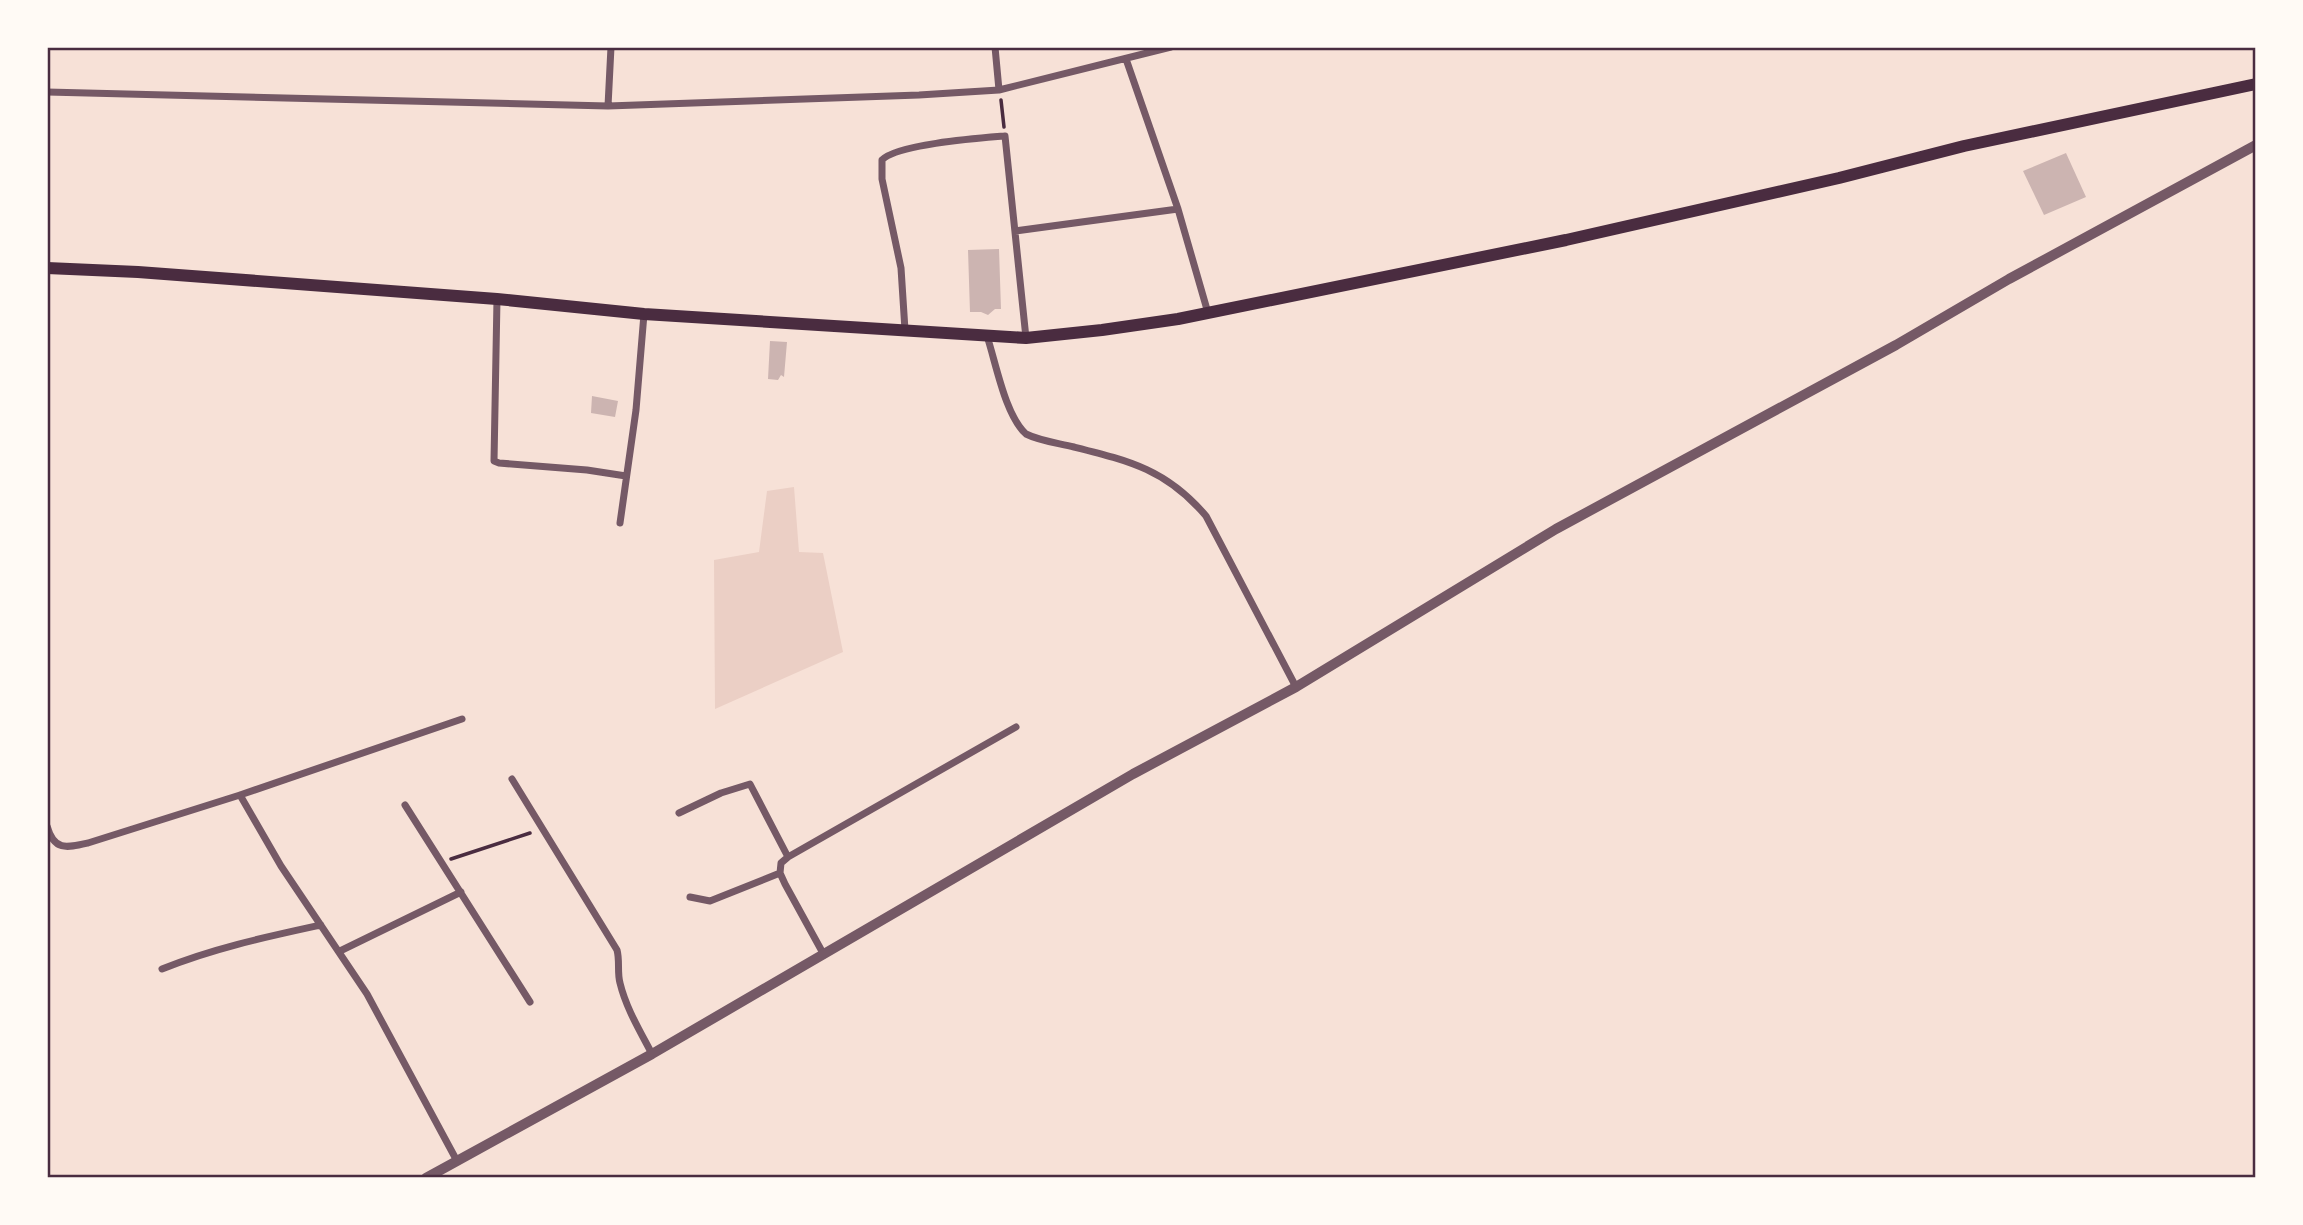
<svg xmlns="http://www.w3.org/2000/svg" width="2303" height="1225" font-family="Quicksand,sans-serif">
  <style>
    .green { fill: #ebcfc5 }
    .building { fill: #ccb4b1 }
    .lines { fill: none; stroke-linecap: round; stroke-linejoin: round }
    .path { stroke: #4a2c40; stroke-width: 3.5 }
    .minor { stroke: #755966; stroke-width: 7 }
    .tertiary { stroke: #755966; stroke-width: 10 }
    .secondary { stroke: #4a2c40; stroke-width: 12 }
    .neatline { fill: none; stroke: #4a2c40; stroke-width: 2.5 }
  </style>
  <rect width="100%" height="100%" fill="#f7e1d7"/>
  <path class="green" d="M794,487L799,552L823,553L843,652L715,709L714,560L759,552L767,491Z"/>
  <path class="building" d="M2066,153L2086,197L2044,215L2023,171Z
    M999,249L1001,309H995L988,315L981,312H970L968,250Z
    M770,341L787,342L784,377L781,375L778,380L768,379Z
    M592,396L618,401L615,417L591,413Z"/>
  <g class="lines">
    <path class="path" d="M1001,100L1004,127
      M451,859L530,833"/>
    <path class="minor" d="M995,47L999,90
      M1126,59L1178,209L1208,313
      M47,92L608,106L919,95L999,90L1171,47
      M608,106L611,47
      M1015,231L1178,209
      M497,299L494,461L499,463L587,470L626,476
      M905,330L901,268L882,179V160C897,144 981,138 1005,136L1026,338
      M987,336C996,363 1005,415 1026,434C1040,441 1058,443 1074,447C1130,461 1167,470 1206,516L1296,687
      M620,523L636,410L644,314
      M512,779L617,950C620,961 617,972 620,983C626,1008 640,1031 652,1054
      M240,795L281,866L367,994L457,1161
      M405,805L530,1002
      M679,813L721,793L750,784L788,857
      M47,826C54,851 66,848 88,843L240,795L462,719
      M690,897L710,901L780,873
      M340,951L461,892
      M824,955L785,884L780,873L781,863L788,857L1016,727
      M162,969C214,948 266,937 321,925"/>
    <path class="tertiary" d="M426,1178L652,1054L1133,774L1296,687L1556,529L1896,345L2009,279L2256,145"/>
    <path class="secondary" d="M47,268L138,272L497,299L644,314L1026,338L1102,330L1178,319L1566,240L1839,178L1964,146L2256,84"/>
  </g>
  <rect width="2303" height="1225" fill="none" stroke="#fffaf5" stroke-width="98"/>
  <rect x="49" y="49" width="2205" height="1127" class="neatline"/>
</svg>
